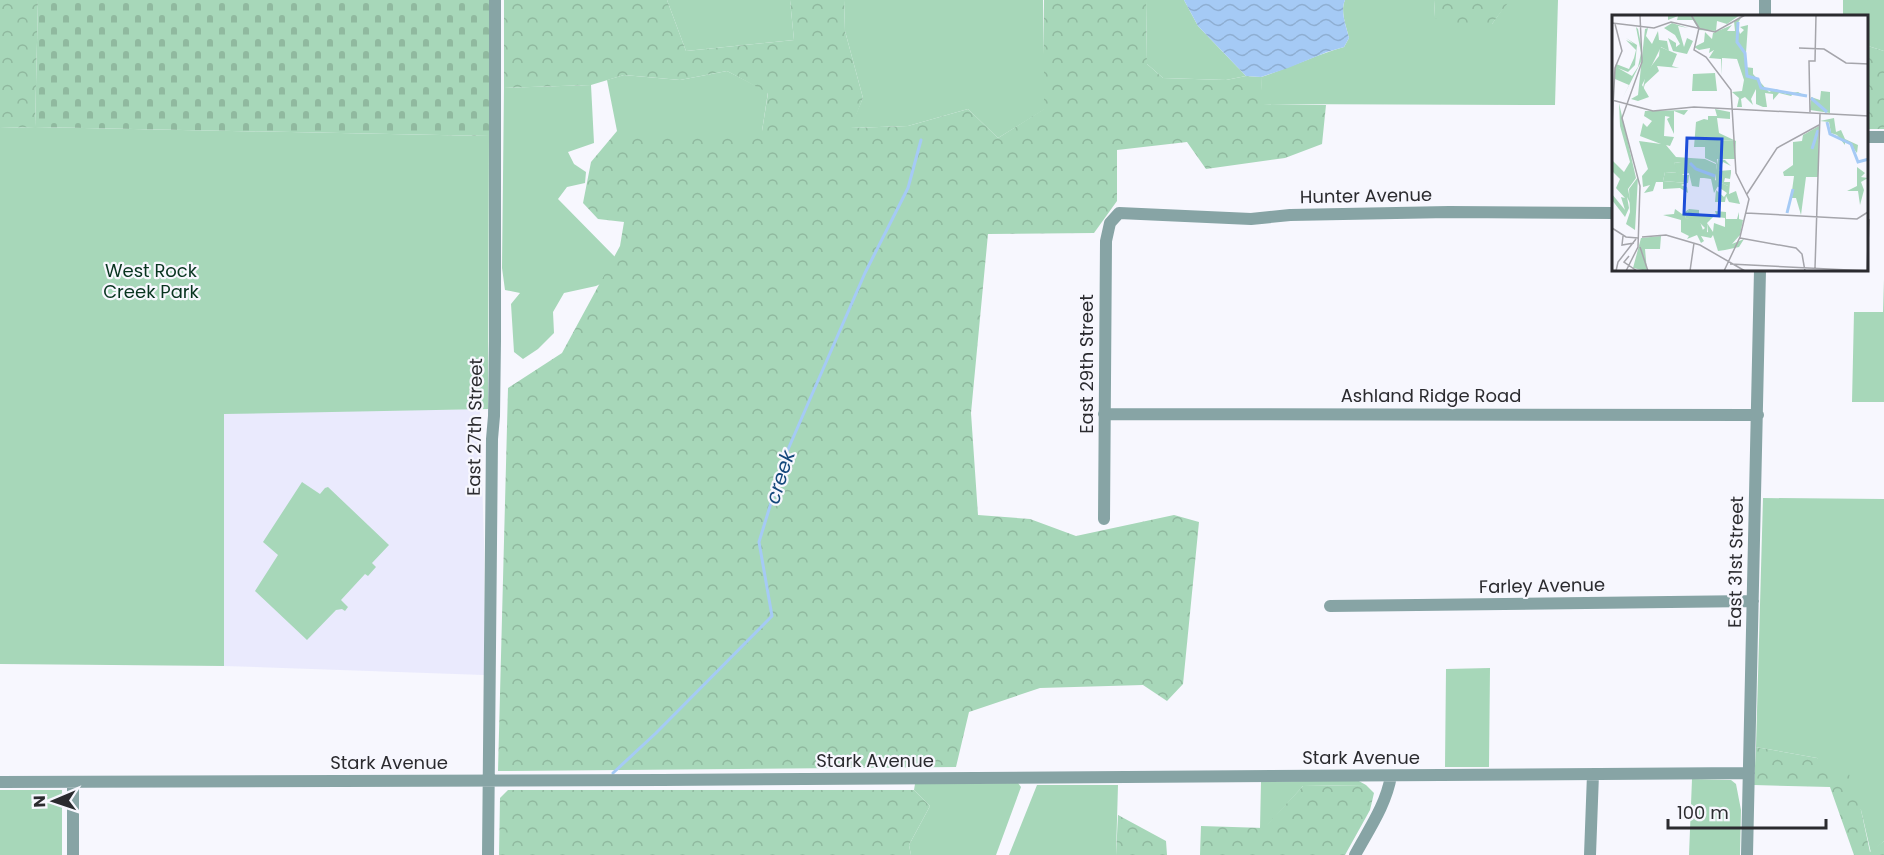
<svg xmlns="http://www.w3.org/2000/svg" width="1884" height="855" font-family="Poppins,sans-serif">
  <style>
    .built { fill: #eaeafd }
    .green { fill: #a7d7b9 }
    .forest { fill: url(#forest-crowns) }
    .cemetery { fill: url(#cemetery-stones) }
    .water { fill: url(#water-waves) }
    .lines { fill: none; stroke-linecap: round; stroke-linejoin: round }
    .stream { stroke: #a5caf5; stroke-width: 3 }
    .street { stroke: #87a4a5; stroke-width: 12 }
    .labels { text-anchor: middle; stroke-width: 4.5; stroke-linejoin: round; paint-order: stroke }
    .street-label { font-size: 18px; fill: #2b2b2f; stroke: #f7f7fe }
    .park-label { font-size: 18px; fill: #08341f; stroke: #f7f7fe }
    .water-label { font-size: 20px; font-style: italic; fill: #14487b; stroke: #f7f7fe }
    .inset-river { fill: none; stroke: #a5caf5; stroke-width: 3 }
    .inset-road { fill: none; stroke: #a5a5ab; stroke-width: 1.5 }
    .view { fill: #1d4ed8; fill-opacity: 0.15; stroke: #1d4ed8; stroke-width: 3 }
    .inset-edge { fill: none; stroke: #2b2b2f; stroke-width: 3 }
  </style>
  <defs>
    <pattern id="forest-crowns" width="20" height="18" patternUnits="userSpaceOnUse" patternTransform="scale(1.5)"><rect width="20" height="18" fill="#a7d7b9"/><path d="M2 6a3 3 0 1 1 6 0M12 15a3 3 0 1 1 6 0" fill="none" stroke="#90b99f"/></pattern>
    <pattern id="cemetery-stones" width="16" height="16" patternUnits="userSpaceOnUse" patternTransform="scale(1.5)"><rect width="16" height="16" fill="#a7d7b9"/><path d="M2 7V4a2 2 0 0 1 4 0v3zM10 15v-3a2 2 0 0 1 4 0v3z" fill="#90b99f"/></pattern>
    <pattern id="water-waves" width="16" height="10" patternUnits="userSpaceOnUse" patternTransform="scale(1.5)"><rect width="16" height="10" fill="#a5caf5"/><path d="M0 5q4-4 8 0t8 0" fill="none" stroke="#8eaed2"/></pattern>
  </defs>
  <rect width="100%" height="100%" fill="#f7f7fe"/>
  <path class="built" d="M480,409L484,543V675L224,666V413Z"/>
  <path class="green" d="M667,0H790L794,40L686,51Z
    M844,0H1043L1045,109L998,138L968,109L908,126L850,128L863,98L845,31Z
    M1146,0H1184L1198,26L1246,76L1226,80L1163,78L1147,64Z
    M1345,0H1435L1434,17L1492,24L1509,0H1558L1555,105L1262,104L1261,77C1289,68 1316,55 1344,47L1349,38C1346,26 1340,11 1345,0Z
    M1843,0H1884V51L1868,46V16H1843Z
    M727,71L768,92L762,131H617L607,80L624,75L680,80Z
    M591,85L594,143L568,152L574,164L586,172L585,183L567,187L558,199L617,259L613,278L596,286L564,293L553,312L554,333L538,349L523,359L514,352L511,304L520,293L505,290L502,268L504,88Z
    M35,127L489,136L488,409L224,414V666L0,664V128Z
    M1884,279V402H1852L1854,312H1883Z
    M302,482L320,494L325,488L328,487L389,545L372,563L376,567L368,576L365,574L341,600L348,607L345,611L342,609L336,610L307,640L255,591L278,555L263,542Z
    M1763,498L1884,499V841L1871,853L1861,810L1817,758L1756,747Z
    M1490,668L1489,767H1445L1446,669Z
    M1692,779L1731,780L1736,784L1741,810L1740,855H1689Z
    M1357,780L1366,785L1303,786L1265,828H1260L1261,782Z
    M1018,783L1021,787L996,855H911L909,845L930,806L914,790L915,784Z
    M1037,785H1118L1116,855H1009Z
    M0,790H62V855H0Z"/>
  <path class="forest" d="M0,0H38L35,127L0,128Z
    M504,0H667L686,51L794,40L790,0H844L845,31L863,98L851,128L908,126L968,109L998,138L1044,109V0H1146L1147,64L1163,78L1226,80L1246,76L1261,77L1263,104L1326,105L1322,144L1285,158L1206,169L1187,142L1117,150V201L1094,233L988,234L971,413L978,515L1030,519L1076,536L1174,515L1199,522L1183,684L1167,701L1143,685L1040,688L969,712L956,767L498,771L508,388L562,353L620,246L624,222L598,219L583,203L591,162L617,131H762L768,93L727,71L680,80L624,75L591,85L504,88Z
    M1435,0H1510L1492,24L1456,33L1434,17Z
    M1868,46L1884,51V129H1868Z
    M1756,747L1817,758L1849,774L1861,810L1870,852L1884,841V855H1854L1830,787L1754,785Z
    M1366,785L1374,793L1370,810L1345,855H1200L1201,826L1264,828L1303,786Z
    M508,790H914L930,806L909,845L911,855H499L500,798Z
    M1118,815L1166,841L1167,855H1116Z"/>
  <path class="cemetery" d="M38,0H489V136L35,127Z"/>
  <path class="water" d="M1184,0H1345C1340,11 1346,26 1349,38L1344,47L1327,52L1288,68L1261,77L1246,76L1198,26Z"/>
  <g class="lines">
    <path class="stream" d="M613,773L656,733L772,616L759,542L786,454L865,273L908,188L921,140"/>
    <path class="street" d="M1765,16V0
      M1868,137H1884
      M1104,414L1758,415
      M1104,519L1106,241L1110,223L1119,213L1251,219L1290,215L1449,212L1614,213
      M1330,606L1753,601
      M0,782L662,780L1749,773
      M73,782V855
      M488,855L492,439L494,416L495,341V0
      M1355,855C1369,829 1386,805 1391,776
      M1590,855L1593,774
      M1747,855L1760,270"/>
  </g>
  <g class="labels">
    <g class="street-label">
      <text transform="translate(1366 196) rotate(-1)" y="6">Hunter Avenue</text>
      <text transform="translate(1087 364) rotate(-90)" y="6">East 29th Street</text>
      <text x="1431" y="402">Ashland Ridge Road</text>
      <text transform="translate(475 427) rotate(-89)" y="6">East 27th Street</text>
      <text transform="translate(1736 562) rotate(-89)" y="6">East 31st Street</text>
      <text transform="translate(1542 586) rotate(-1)" y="6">Farley Avenue</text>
      <text x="1361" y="764">Stark Avenue</text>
      <text x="875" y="767">Stark Avenue</text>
      <text x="389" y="769">Stark Avenue</text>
    </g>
    <g class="park-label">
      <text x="151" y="277">West Rock<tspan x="151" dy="21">Creek Park</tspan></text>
    </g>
    <g class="water-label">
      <text transform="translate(780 477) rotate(-72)" y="7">creek</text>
    </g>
  </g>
  <g transform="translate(1612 15)">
    <rect width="256" height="256" fill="#f7f7fe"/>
    <path d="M24,12L26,14L30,34L29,47L10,84L17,70L3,64V52L4,49L17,54L22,43L24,35L14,25L22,29L14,23L25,30L23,50L16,57L6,53L20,61L26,52L29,38ZM36,13L34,21L40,29L46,16L47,25L55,26L57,36L49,32L30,70L37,82L26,86L19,84L26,80L33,14ZM209,76L218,77V98L198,95L199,82L208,85ZM222,103L224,117L229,115L233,124L246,130L245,138L238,129L233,126V130L225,120L219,118L217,107L208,106ZM92,104L105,107V155L104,148L93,143V132H82L84,107ZM207,111L206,162H194L189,200L184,183H179L182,161H172L171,157L181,150V127L190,126L191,120ZM62,147L69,148L70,160H77L76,168L51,166L53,157L64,158ZM104,158H119L118,164L113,163L112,167H118L117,179L124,176L128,189L117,187L114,181L113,187H103L104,175L112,182L115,178L105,171H116L104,166ZM26,162L23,215L14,209L18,197L17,174ZM77,194L87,195V201H102L95,208V218H87L93,213L86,206L73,203ZM103,196L114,197V204H125L127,197V204L131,205L128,220L120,229L132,224L127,232L113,235V203L105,202ZM49,221L48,234H33L35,256L21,253L29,223Z" fill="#a7d7b9"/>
    <path d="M129,3L125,9L128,19L132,15L128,12L136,10L133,52L141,53V59L157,77L164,74L174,79L186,77L195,82L182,78L179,81L167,78L161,85V79L153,78L155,92H151L144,89V74L139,84L141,90L133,82L129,84L130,92H125L127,83L120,77L130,76L132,65L125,44L110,43L109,60V44L97,43L102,35L97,38L98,33L87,35L82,32L92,27L93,17L100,24L101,18L120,10L115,16H123L122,6ZM60,8L76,13L66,11L72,32L75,23L81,26L75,39L61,36L56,23L64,28V32L68,29L63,20L52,13ZM48,32L65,39L60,51L67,53L45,51L47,56L33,69L30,78L34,58L47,41ZM7,88L24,163L16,174L19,190L15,182L17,193L13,202L0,185V179L13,195L9,182L13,183L4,173L8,164L0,156V145L12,157L18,147L8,111ZM103,94L118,97V104L105,103L107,118L124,126L105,125V107H96V101H105ZM76,95L72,100L62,96V119L55,104L58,102L53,101L52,121L62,122L58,131L54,130L64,142L93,144L104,149V155L106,144L113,145L119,151L111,147L107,156L119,155V158L104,159L103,165L116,171H106L102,178L99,164L92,163H88L87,172L80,171L77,158L65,161L69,148L62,147L66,158L53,157L51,166L75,168L69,170L75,172L76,178L68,173L51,174V167H44L41,176L32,178L38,170L31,172L30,161L36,154L27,126L49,129L28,121L31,108L35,112L40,106L32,101L33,96ZM245,152L253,158L249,162L256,163L249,167L252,175L248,190L246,176H235L245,171ZM63,194L70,199L77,194L73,203L87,204L92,218L96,217L95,208L101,217L102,208L113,212V235L106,236L101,220L99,223L89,221L92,226L89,228L85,220L75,224L77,221L69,217V205L51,200L62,199Z" fill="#a7d7b9"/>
    <path d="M56,0H128L115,9L105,6L104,16L87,15L81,5H65L66,1L56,5ZM103,58L105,76H80L81,59ZM105,125L124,126L123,144H104Z" fill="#a7d7b9"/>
    <path class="inset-river" d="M126,7L125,27L133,38L135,61L146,64L149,73L195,81M199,83L215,97M215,107L218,119L239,129L246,147L257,144M200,134L206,115M78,148L84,154L103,161M175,198L181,174"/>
    <path class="inset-road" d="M79,0L87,13L82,35L94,42L119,75L124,158L137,184L128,222L112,256M0,8L42,13L59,7L103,17L133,0M187,33L212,34L234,48L257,49M0,85L41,96L82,92L257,101M198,97L197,46H203L204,0M0,111L3,53L10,36L3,9M135,179L165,133L207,110M134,198L245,204L256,197M0,213L14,222L26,223M11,221L10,230L22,228M30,222L54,220L88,230L133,256M128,223L184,233L190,239L193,256M28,232L36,256M17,241L12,247L25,256M118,249L257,256M203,253L208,99M4,256L6,247L24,224M14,256L26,232L28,171L10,103L30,47L28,0M78,256L82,228M255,256L257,204"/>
    <path class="view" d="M75,123L110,124L107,201L72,199Z"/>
    <rect width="256" height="256" class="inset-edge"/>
  </g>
  <g transform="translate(54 801) rotate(268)" stroke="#f7f7fe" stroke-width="4.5" paint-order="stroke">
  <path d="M0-4.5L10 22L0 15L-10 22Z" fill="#2b2b2f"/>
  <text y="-9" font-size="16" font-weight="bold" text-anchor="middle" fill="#2b2b2f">N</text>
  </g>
  <path d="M1668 819v9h158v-9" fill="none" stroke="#2b2b2f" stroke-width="3"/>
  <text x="1677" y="819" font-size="18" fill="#2b2b2f" stroke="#f7f7fe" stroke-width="4.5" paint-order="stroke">100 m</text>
</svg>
